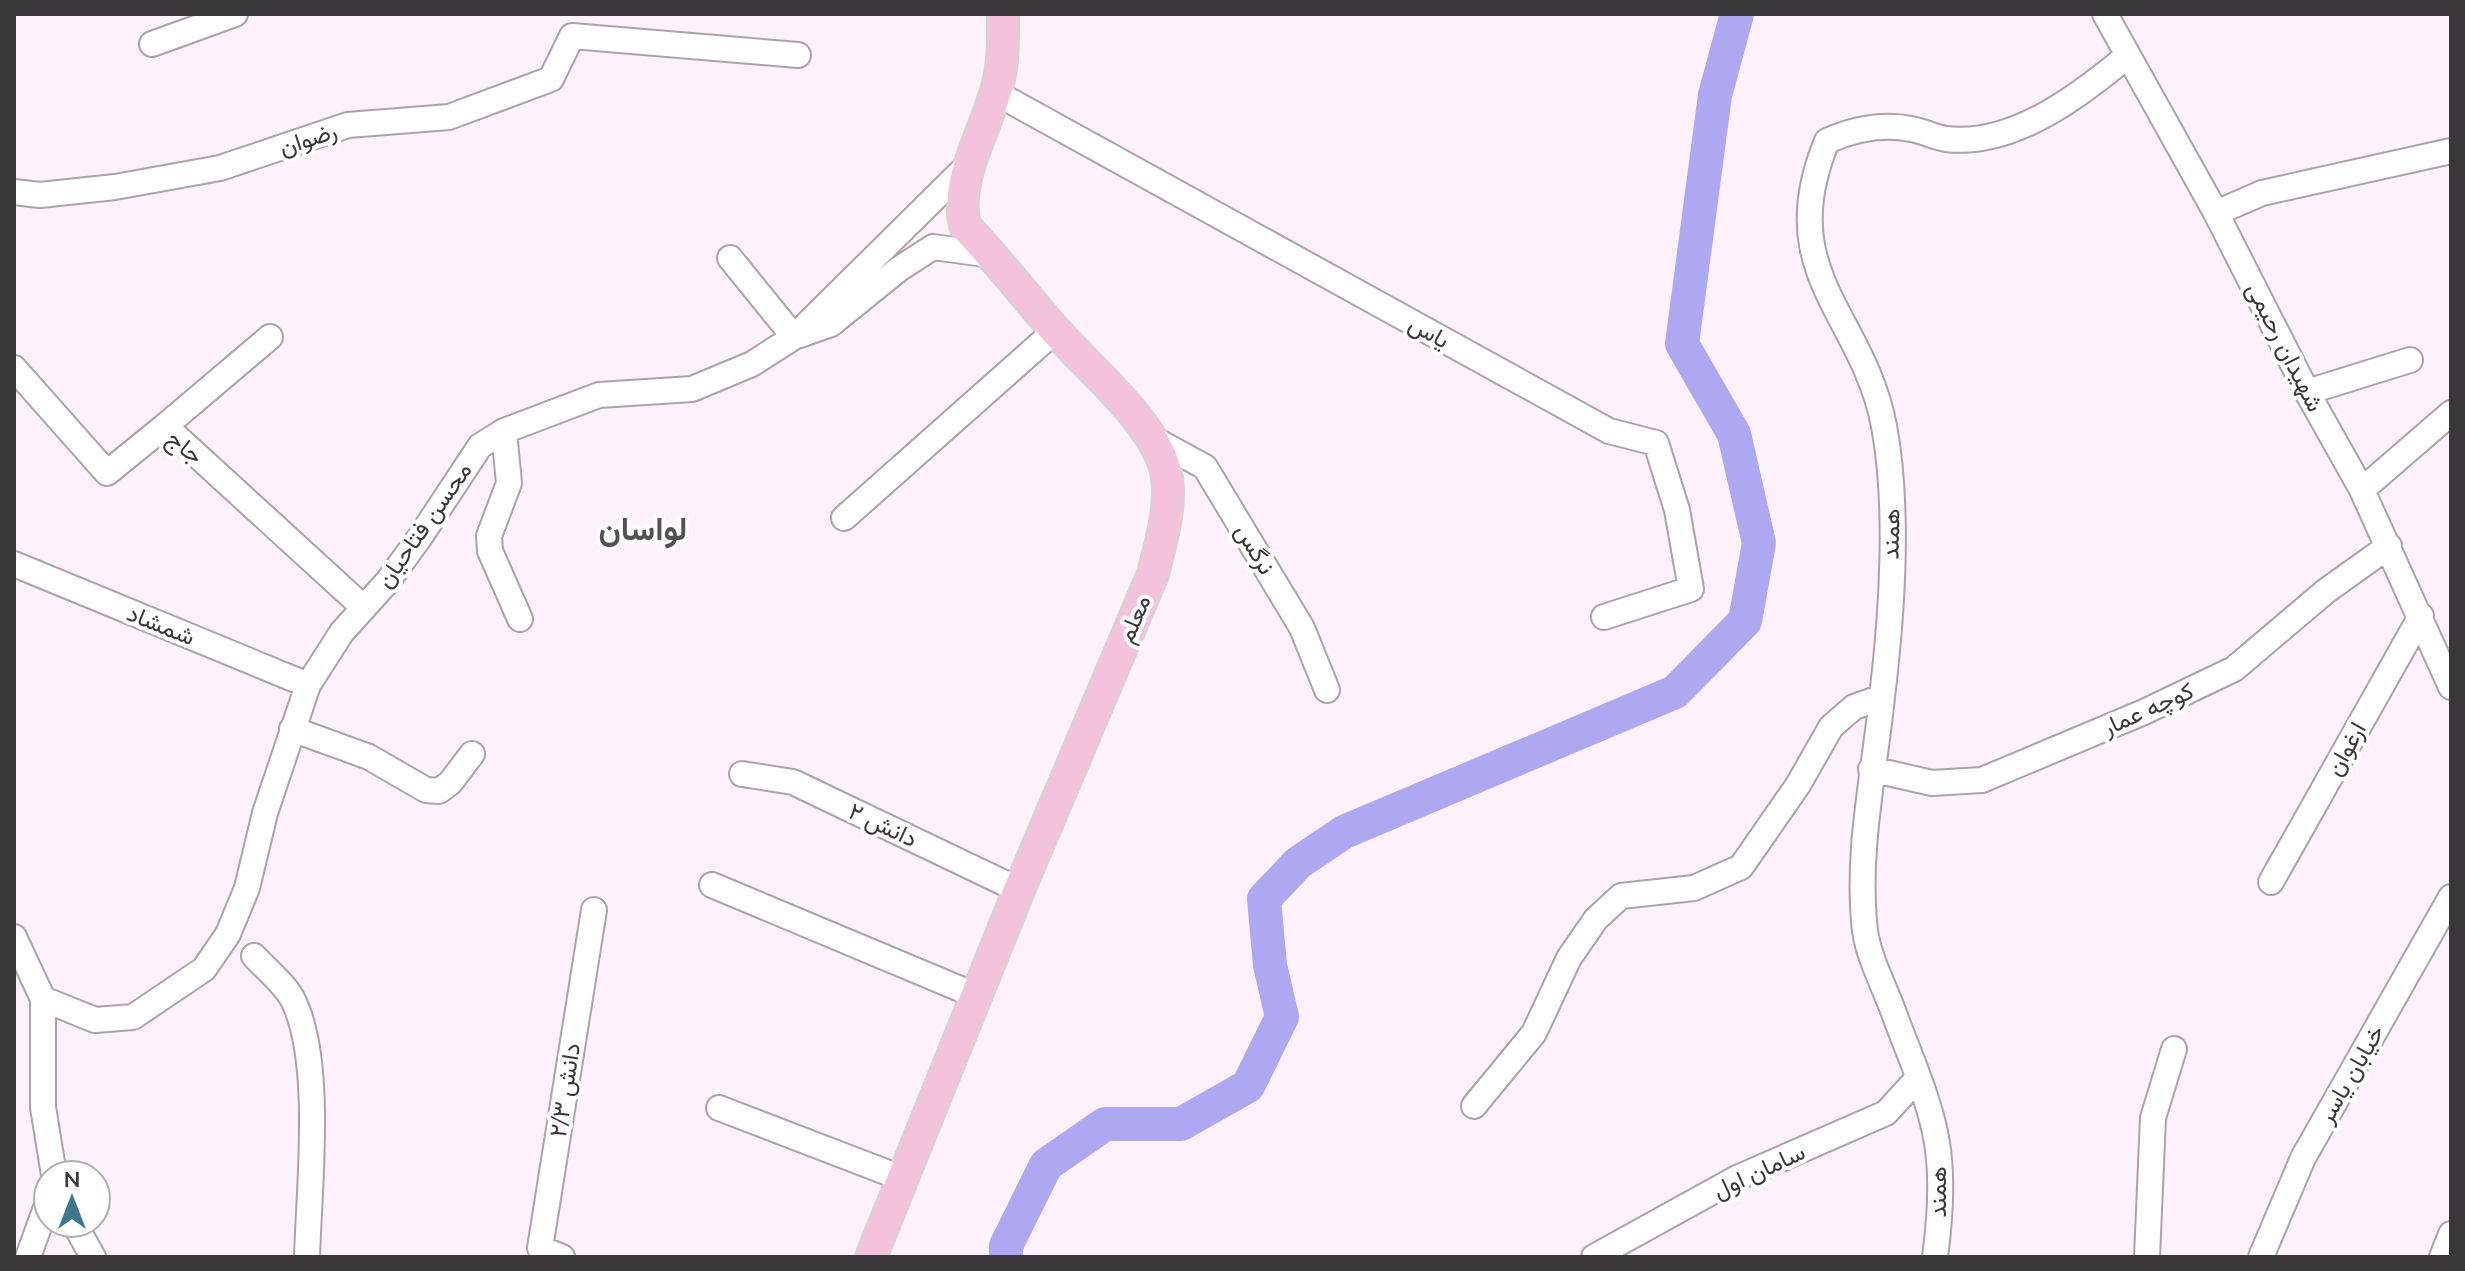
<svg xmlns="http://www.w3.org/2000/svg" width="2465" height="1271" font-family="Mulish,Vazirmatn,sans-serif">
  <style>
    .lines { fill: none; stroke-linecap: round; stroke-linejoin: round }
    .river { stroke: #aea7f1; stroke-width: 34 }
    .minor-casing { stroke: #aca2ab; stroke-width: 28 }
    .major-casing { stroke: #d4d3d4; stroke-width: 34 }
    .minor { stroke: #fff; stroke-width: 24 }
    .major { stroke: #f5c2db; stroke-width: 30 }
    .labels { text-anchor: middle; stroke-width: 8; stroke-linejoin: round; paint-order: stroke }
    .street-label { font-size: 24px; fill: #3a363a; stroke: #fff }
    .district-label { font-size: 32px; font-weight: bold; fill: #574e56; stroke: #fff }
  </style>
  <rect width="100%" height="100%" fill="#fdf2fc"/>
  <g class="lines">
    <path class="river" d="M1006,1257V1246L1046,1165L1105,1124H1181L1248,1086L1282,1017L1270,965L1264,899L1298,863L1344,832L1675,692L1745,621L1759,543L1734,434L1682,344L1715,95L1737,14"/>
    <g class="minor-casing">
      <path id="minor" d="M2105,14L2216,213L2307,392L2362,490L2451,687
        M572,36L798,55
        M152,44L235,14
        M996,93L1609,431L1656,443L1677,510L1691,589L1604,617
        M14,192L40,195L115,187L220,168L348,125L449,117L551,79L572,36
        M2216,213L2262,193L2451,151
        M730,258L794,337
        M800,335L831,324L899,269L933,247L992,255
        M14,368L107,473L165,426L364,608
        M2307,392L2410,360
        M165,426L270,337
        M504,431L509,483L489,536L490,551L520,619
        M1150,437L1205,467L1302,628L1327,690
        M2362,490L2451,413
        M844,518L1056,330
        M14,564L308,685
        M292,729L369,757L426,790L439,791L450,783L472,754
        M1871,769L1932,783L1982,780L2144,712L2234,669L2326,591L2389,546
        M742,774L793,782L1019,890
        M2271,882L2421,616
        M712,885L977,996
        M14,937L43,999V1107L54,1175
        M254,956C267,970 287,986 294,1002C323,1064 309,1187 307,1257
        M43,999L95,1020L133,1017L204,969L228,934L247,888L265,813L308,685L342,632L388,581L420,537L480,446L504,431L599,395L692,389L752,364L794,337L970,163
        M1474,1106L1534,1033L1569,958L1596,919L1621,896L1694,888L1741,867L1798,785L1831,727L1854,707L1882,697
        M719,1108L904,1179
        M74,1223L93,1257
        M28,1257L48,1202
        M562,1257L540,1248L594,910
        M1594,1257L1737,1178L1886,1113L1918,1078
        M1935,1257C1940,1220 1943,1180 1937,1143C1930,1100 1910,1057 1895,1016C1886,990 1869,959 1865,931C1856,852 1874,776 1882,697C1892,615 1899,507 1884,426C1863,314 1772,273 1827,141C1854,129 1881,123 1911,129C1923,131 1934,137 1946,139C2012,147 2078,97 2126,57
        M2147,1257L2153,1118L2174,1049
        M2261,1257L2303,1158L2451,897
        M2442,1257L2451,1234"/>
    </g>
    <g class="major-casing">
      <path id="major" d="M871,1257L1019,890L1153,574C1161,541 1171,511 1167,477C1160,426 1086,366 1053,328C1024,294 996,259 965,226C954,181 983,136 995,94C1004,67 1003,42 1003,14"/>
    </g>
    <use href="#minor" class="minor"/>
    <use href="#major" class="major"/>
  </g>
  <g class="labels">
    <g class="street-label">
      <text transform="translate(308 139) rotate(-18)" y="8">رضوان</text>
      <text transform="translate(1429 332) rotate(29)" y="8">یاس</text>
      <text transform="translate(2285 347) rotate(63)" y="8">شهیدان رحیمی</text>
      <text transform="translate(185 447) rotate(39)" y="8">جاج</text>
      <text transform="translate(424 525) rotate(-55)" y="8">محسن فتاحیان</text>
      <text transform="translate(1891 534) rotate(-89)" y="8">همند</text>
      <text transform="translate(1255 549) rotate(59)" y="8">نرگس</text>
      <text transform="translate(1134 619) rotate(-67)" y="8">معلم</text>
      <text transform="translate(161 625) rotate(22)" y="8">شمشاد</text>
      <text transform="translate(2148 709) rotate(-24)" y="8">کوچه عمار</text>
      <text transform="translate(2346 749) rotate(-61)" y="8">ارغوان</text>
      <text transform="translate(883 825) rotate(25)" y="8">دانش ۲</text>
      <text transform="translate(2351 1074) rotate(-60)" y="8">خیابان یاسر</text>
      <text transform="translate(565 1090) rotate(-81)" y="8">دانش ۲/۳</text>
      <text transform="translate(1759 1171) rotate(-25)" y="8">سامان اول</text>
      <text transform="translate(1938 1192) rotate(-90)" y="8">همند</text>
    </g>
    <g class="district-label">
      <text x="643" y="540">لواسان</text>
    </g>
  </g>
  <rect width="2465" height="1271" fill="none" stroke="#3a363a" stroke-width="32"/>
  <g transform="translate(72 1199)"><circle r="38" fill="#ffffff" stroke="#b0afb0" stroke-width="2"/>
  <path d="M0-6L14 30L0 20L-14 30Z" fill="#3d7890"/>
  <text y="-12" font-size="22" font-weight="bold" text-anchor="middle" fill="#3a363a">N</text>
  </g>
</svg>
